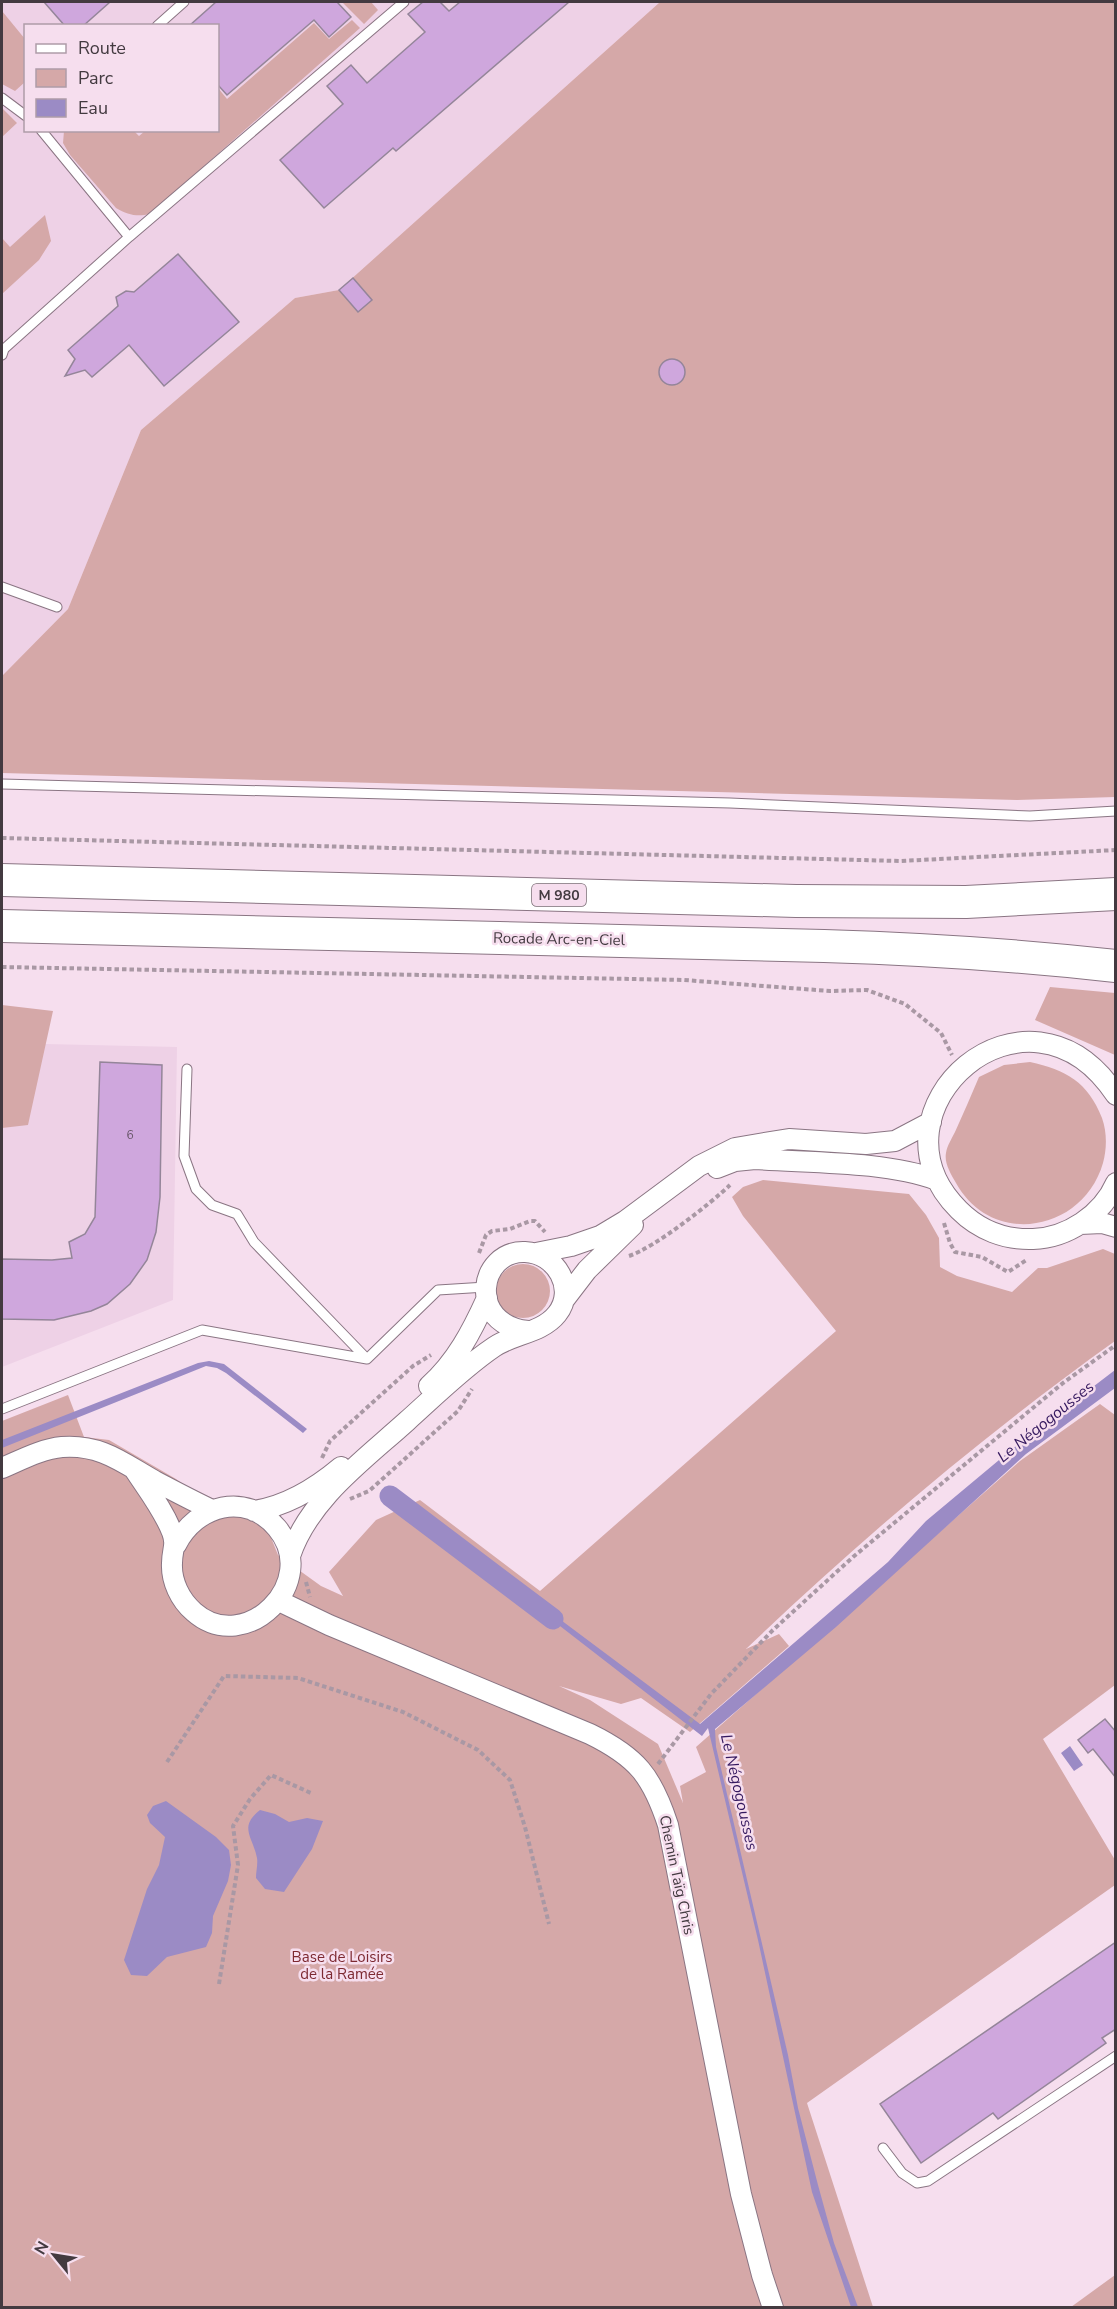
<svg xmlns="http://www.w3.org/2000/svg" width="1117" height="2309" font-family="'Nunito Sans',sans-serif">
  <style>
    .built { fill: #eed1e6; fill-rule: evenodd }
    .green { fill: #d5a8a8 }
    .water { fill: #9b8bc5 }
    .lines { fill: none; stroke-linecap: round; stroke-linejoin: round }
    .canal { stroke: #9b8bc5; stroke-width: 21 }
    .building { fill: #cfa7dd; stroke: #948599; stroke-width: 1.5 }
    .service-casing { stroke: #8a7583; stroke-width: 11 }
    .minor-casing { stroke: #8a7583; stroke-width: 22 }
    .trunk-casing { stroke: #8a7583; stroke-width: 34 }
    .path { stroke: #a998a4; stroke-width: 4; stroke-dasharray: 4.5 3; stroke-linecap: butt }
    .service { stroke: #fff; stroke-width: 9 }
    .minor { stroke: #fff; stroke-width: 20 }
    .trunk { stroke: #fff; stroke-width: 32 }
    .labels { text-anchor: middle; stroke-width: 5; stroke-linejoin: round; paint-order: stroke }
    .number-label { font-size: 12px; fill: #665567 }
    .shield { fill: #f6deee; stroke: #796b74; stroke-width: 1.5 }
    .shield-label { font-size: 14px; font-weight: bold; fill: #433a40 }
    .street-label { font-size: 15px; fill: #433a40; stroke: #f6deee }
    .park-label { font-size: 15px; fill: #7d2931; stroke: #f6deee }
    .water-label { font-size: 16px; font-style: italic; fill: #35195f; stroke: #f6deee }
  </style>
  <rect width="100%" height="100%" fill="#f6deee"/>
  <path class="built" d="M2,2H660L339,290L295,298L141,430L68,609L2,676ZM26,26H218V130H26Z
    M2,1043L177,1047L173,1300L2,1367Z"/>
  <path class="green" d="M342,2H371L378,10L364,24Z
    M660,2H1115V797L1017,800L2,773V676L68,609L141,430L295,298L339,290Z
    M2,11L25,39V82L15,91L2,84Z
    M352,20L360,28L150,214C137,217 128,215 116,208L70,155L63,143L64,131H134L139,136L145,131L218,130V88L227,99L314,23L329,39Z
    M2,108L17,123L2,137Z
    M45,215L51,241L39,260L2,294V238L10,247Z
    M1050,987L1115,993V1055L1035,1020Z
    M2,1005L53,1011L28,1125L2,1128Z
    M1030,1062C1066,1070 1088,1082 1102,1118C1107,1132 1107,1148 1103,1163C1083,1232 992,1248 956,1183C951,1174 944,1163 946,1153C947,1146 952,1138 955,1132C963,1114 971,1096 979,1077L1004,1065Z
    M763,1180L909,1194L926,1215L939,1238L940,1267L957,1276L1012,1292L1038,1268H1047L1103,1249L1115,1254V1341C985,1434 862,1538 746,1649L779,1634L789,1646L690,1732L641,1698L621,1704L559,1686L590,1700L658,1744L683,1803L680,1786L706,1772L696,1747L1020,1461L1100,1404L1115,1415V1685L1043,1739L1115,1860V1885L807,2103L873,2307L2,2308V1421L68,1395L84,1437L109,1440L176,1479L226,1516L243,1517L258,1524L270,1535L278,1555L321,1586L343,1596L329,1572L376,1520L420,1500L540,1591L836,1331L743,1216L732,1197L743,1187Z
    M496 1291a27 27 0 1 1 54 0a27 27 0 1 1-54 0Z
    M1115,2275V2307H1071Z"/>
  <path class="water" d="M209,1361L224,1364L307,1429L303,1433L226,1373L217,1368L206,1366L2,1448V1440L198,1363Z
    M1115,1370V1388L1026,1454L836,1627L715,1729L716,1747L788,2055L798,2108L818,2185L834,2243L858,2307H851L812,2192L758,1940L708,1728L702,1736L422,1519L388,1498L392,1494L700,1724L888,1562L926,1521L1017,1445Z
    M1070,1746L1083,1765L1074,1771L1061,1753Z
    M166,1801L216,1837L229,1850L231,1865L228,1881L213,1916L212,1933L206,1947L167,1957L147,1976L131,1975L124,1960L147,1889L159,1865L165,1837L150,1823L147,1815L153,1806Z
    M260,1810L275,1814L289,1822L307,1818L323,1821L312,1849L284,1892L265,1889L256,1878C256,1871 258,1864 257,1858C253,1837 238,1827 260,1810Z"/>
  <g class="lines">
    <path class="canal" d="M390,1496L553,1619"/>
  </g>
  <path class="building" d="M44,2H110L83,26H65Z
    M216,2H337L351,17L329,37L314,20L227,95L218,85V26H189Z
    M423,2H440L449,11L460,2H569L396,151L393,148L324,208L280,160L343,104L327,86L351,65L367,83L425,32L408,14Z
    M178,254L239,322L164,386L129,345L92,377L85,370L65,376L75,359L68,350L118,306L116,297L126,291L134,292Z
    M353,278L372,300L358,312L339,290Z
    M659 372a13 13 0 1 1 26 0a13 13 0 1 1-26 0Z
    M100,1062L162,1065L160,1197L156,1232L147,1260L130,1284L107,1304L91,1311L54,1320L2,1319V1259L52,1260L72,1258L69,1242L85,1234L95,1217Z
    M1105,1719L1116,1732V1778L1093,1749L1088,1753L1078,1740Z
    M1116,1942V2029L1102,2038L1106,2043L998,2119L993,2113L921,2163L880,2104Z"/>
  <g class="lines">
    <g class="service-casing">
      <path id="service" d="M157,26L184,2
        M2,98L26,116
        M41,130L129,237
        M2,355L4,349L129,237L404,2
        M2,587L57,607
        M2,784L730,803L1030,816L1116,811
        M187,1069L184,1156L196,1189L212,1205L237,1214L254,1242L367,1359L438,1290L486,1287
        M2,1409L202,1330L367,1359
        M883,2148L902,2173L917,2183L928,2181L1116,2056"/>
    </g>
    <g class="minor-casing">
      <path id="minor" d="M1116,1095C1027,961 859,1111 959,1210C979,1230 1005,1240 1033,1239C1067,1238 1102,1215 1116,1183
        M717,1168L735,1161L755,1159C811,1163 885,1161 937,1180
        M1080,1224L1102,1223L1116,1227
        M536,1253L571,1246L600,1236L625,1221L699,1166L735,1148L789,1139L866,1144L895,1141L931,1122
        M564,1300L587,1270L633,1225
        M429,1386C456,1362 472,1331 487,1298
        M2,1468C21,1460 41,1449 62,1447C101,1444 123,1463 155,1481C174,1491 193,1501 212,1510
        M134,1469C147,1489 163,1509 172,1532C177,1546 172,1549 172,1563C171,1581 180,1600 194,1612C245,1657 322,1582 277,1528C246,1491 196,1505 176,1545
        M254,1511C288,1506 316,1488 341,1467
        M290,1556C309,1499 364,1460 407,1421C435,1396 463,1368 494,1347C513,1334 542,1333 557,1314C577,1289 556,1253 525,1252C479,1250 466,1324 528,1331
        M279,1601L329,1625L590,1734C637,1757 652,1776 668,1825L741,2194L762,2275L773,2308"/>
    </g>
    <g class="trunk-casing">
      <path id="trunk" d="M2,880L796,901L966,902L1116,894
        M2,926L824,946C921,949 1018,955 1116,966"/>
    </g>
    <path class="path" d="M2,838L900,861L1116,850
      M2,967L684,980L830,991L867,990L905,1004L941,1033L952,1055
      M944,1223L950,1243L955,1252L982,1257L1008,1272L1028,1259
      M479,1253L486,1235L492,1231L510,1229L530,1221H535L545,1232
      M629,1256C654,1248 710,1204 730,1185
      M322,1458L330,1441L413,1366L431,1355
      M350,1499L369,1491L458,1411L472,1389
      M306,1582L310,1597
      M167,1762L224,1676L298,1678L403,1712L478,1750L510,1780L525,1827L549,1924
      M658,1764L711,1694L773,1630L853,1557L1063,1383L1116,1345
      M219,1984L238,1865L233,1826L250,1799L271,1775L313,1794"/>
    <use href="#service" class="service"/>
    <use href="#minor" class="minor"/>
    <use href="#trunk" class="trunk"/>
  </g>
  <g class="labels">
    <g class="number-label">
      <text x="130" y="1139">6</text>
    </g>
    <rect class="shield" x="532" y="884" width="54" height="22" rx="4.5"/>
    <g class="shield-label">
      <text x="559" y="900">M 980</text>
    </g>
    <g class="street-label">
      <text transform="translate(559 939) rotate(1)" y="5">Rocade Arc-en-Ciel</text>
      <text transform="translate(677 1875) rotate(78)" y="5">Chemin Taïg Chris</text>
    </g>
    <g class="park-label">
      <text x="342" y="1962">Base de Loisirs<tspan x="342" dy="17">de la Ramée</tspan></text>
    </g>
    <g class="water-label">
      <text transform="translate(1045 1421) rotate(-39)" y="6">Le Négogousses</text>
      <text transform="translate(740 1792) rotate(77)" y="6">Le Négogousses</text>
    </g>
  </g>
  <rect width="1117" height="2309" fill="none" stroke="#433a40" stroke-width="6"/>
  <rect x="24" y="24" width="195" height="108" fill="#f6deee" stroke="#ae9ca8" stroke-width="1.5"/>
  <rect x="36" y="44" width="30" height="9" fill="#ffffff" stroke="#ae9ca8" stroke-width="1.5"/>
  <text x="78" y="54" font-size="18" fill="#433a40">Route</text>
  <rect x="36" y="69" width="30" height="18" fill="#d5a8a8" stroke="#ae9ca8" stroke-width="1.5"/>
  <text x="78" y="84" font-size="18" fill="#433a40">Parc</text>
  <rect x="36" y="99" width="30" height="18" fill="#9b8bc5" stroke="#ae9ca8" stroke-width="1.5"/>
  <text x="78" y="114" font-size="18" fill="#433a40">Eau</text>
  <g transform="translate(54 2255) rotate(300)" stroke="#f6deee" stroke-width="4.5" paint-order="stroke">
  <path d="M0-4.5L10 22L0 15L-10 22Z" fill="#433a40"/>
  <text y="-9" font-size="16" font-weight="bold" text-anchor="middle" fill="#433a40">N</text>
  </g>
</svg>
